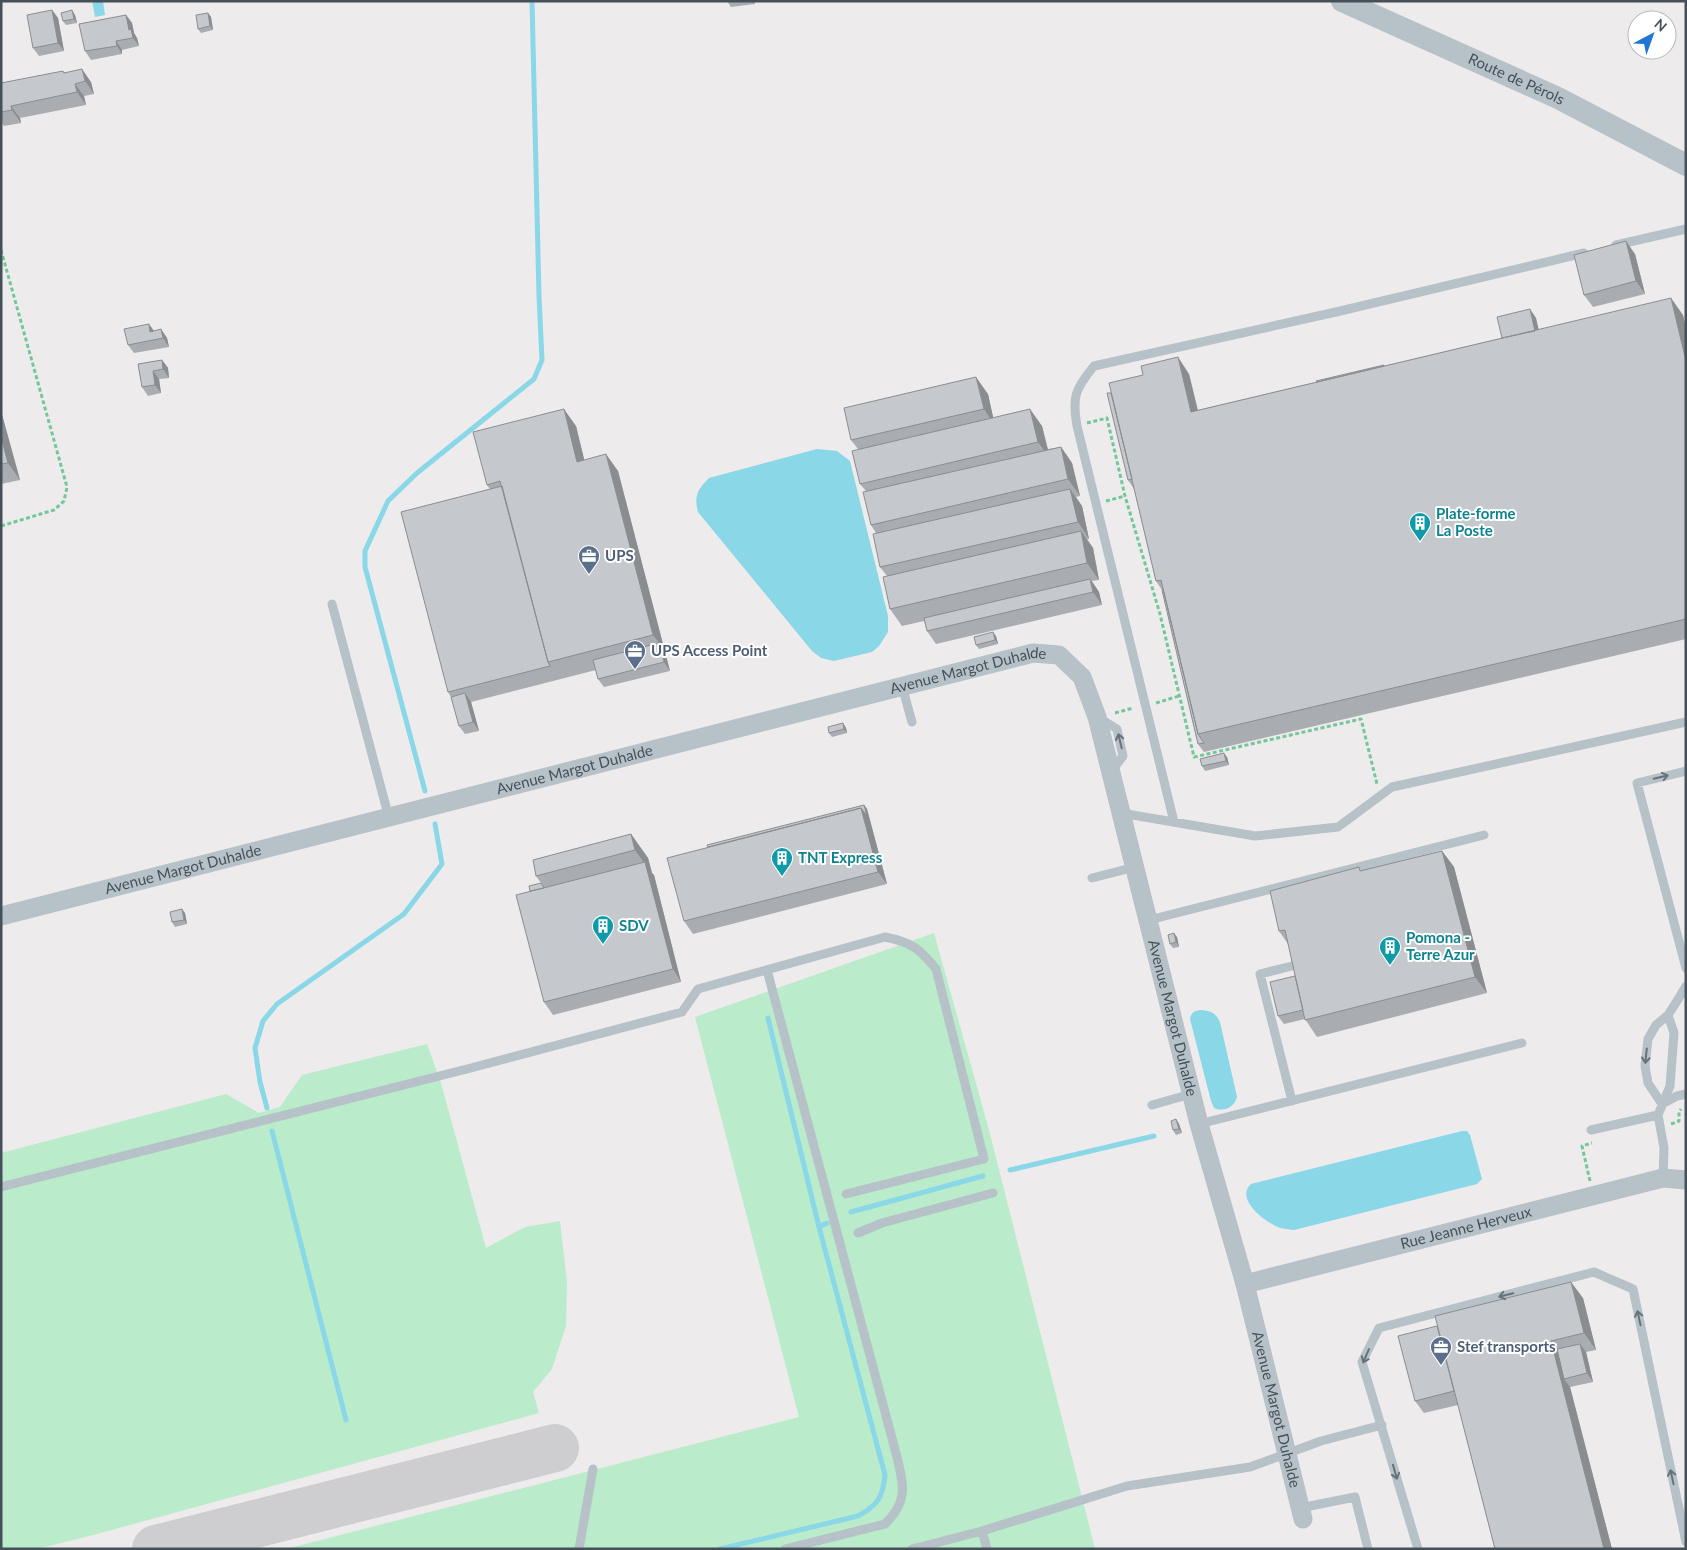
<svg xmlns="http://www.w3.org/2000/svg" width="1687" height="1550" font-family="Lato,sans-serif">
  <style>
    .green { fill: #baebcb }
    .water { fill: #89d7e7 }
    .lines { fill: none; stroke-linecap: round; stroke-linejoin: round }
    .stream { stroke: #89d7e7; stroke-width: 5 }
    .taxiway { stroke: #ceced1; stroke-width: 48 }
    .path { stroke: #74c79b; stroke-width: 3; stroke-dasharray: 4 2.5; stroke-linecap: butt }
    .service { stroke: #b7c1c8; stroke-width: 9 }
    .minor { stroke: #b7c1c8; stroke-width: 19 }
    .tertiary { stroke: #b7c1c8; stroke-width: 22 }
    .wall { fill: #a9adb1 }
    .shaded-wall { fill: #8a8d90 }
    .building { fill: #c5c9ce; stroke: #8a8d90 }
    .oneway { stroke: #67727a }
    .labels { text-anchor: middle; stroke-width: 4; stroke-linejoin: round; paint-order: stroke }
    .street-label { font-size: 15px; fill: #455058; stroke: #fff }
    .culture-label { font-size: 15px; font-weight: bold; fill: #0d838f; stroke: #fff; text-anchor: start }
    .service-label { font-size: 15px; font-weight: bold; fill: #4e5e75; stroke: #fff; text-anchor: start }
  </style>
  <rect width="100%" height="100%" fill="#eeebec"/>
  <path class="green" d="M934,933L989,1130L1095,1549H286L799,1417L695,1017Z
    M427,1044L441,1083L486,1248L525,1227L560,1221L567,1283L566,1326L552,1369L533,1392L539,1413L97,1534L37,1549H1V1153L226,1094L259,1113L280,1107L302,1075Z"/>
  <path class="water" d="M92,1H103L105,15L95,17Z
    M817,449L837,451L850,461L888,616V632L879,646L872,652L834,661L821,658L812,651L698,512C694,496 697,490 709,478Z
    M1201,1010C1211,1011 1215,1012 1220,1022L1237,1097C1234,1108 1224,1112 1214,1108L1211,1101L1190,1019C1191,1012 1195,1011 1201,1010Z
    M1462,1131H1467L1470,1135L1482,1179L1477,1184L1294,1230C1289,1229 1282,1229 1278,1227C1264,1221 1235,1199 1251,1184Z"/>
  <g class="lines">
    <path class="stream" d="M425,791L365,567V551L388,501L417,473L534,379L542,360L539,296L532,1
      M267,1108L260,1082L255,1048L263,1021L277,1004L404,914L442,864L435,824
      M272,1131L346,1420
      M1010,1170L1154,1136
      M851,1212L983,1176
      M819,1227L827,1223
      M720,1549L858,1516C878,1505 883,1497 885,1475L819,1227L768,1018"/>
    <path class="taxiway" d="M156,1549L555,1448"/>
    <path class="path" d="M1,250L67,487L64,501L54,510L1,526
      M1087,423L1107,418L1125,496L1160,614L1194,757L1361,719L1377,784
      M1106,501L1125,496
      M1156,703L1179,696
      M1115,713L1133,708
      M1671,1124L1679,1121V1112L1681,1109
      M1590,1181L1582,1146L1592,1143"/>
    <path class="service" d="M1616,245L1686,229
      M332,604L389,818
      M902,686L912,722
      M1099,718L1117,729L1123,756L1111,772
      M1686,771L1637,783L1686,968
      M1121,813L1255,836L1338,827L1392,787L1686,722
      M1174,822L1077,426C1072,397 1075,389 1094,366L1336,312L1584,253
      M1092,878L1135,867
      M1149,920L1484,835
      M1292,966L1260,974L1292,1101
      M767,970L897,1457C904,1486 908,1502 885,1524L785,1549
      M1662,1104L1648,1083L1645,1066L1648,1039L1656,1025L1668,1015L1677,1001L1686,986
      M1662,1104L1677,1096L1686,1094
      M1152,1105L1191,1094
      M1199,1124L1522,1043
      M1591,1130L1658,1115
      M1663,1178L1664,1148L1658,1115L1670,1086L1674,1033L1668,1015
      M1,1187L467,1069L682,1012L698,989L885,937C911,942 920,949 936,969L984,1159L846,1194
      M858,1233L882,1223L993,1193
      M1300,1508L1355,1497L1368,1549
      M982,1531L987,1549
      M579,1549L593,1469
      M912,1549L982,1531L1127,1486L1250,1467L1321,1441L1382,1425
      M1418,1549L1362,1362L1379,1328L1594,1272L1633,1289L1686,1542"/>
    <g class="minor">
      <path id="s1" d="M1,916L1033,653L1059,655L1082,677L1097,717L1199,1124L1245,1284L1303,1519"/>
      <path id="s2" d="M1245,1284L1663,1178L1686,1180"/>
    </g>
    <path class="tertiary" id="s3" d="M1342,1L1558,98L1686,165"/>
  </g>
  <path class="wall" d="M727,1H755V4L731,7Z
    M52,10L58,18L64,51L39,56L33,48Z
    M208,13L211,17L213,30L201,33L198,29Z
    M75,15L77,23L66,25L63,21Z
    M126,15L132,23L134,33L137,38L139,46L122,50V54L91,60L85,51Z
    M65,72L91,82L94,94L84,96L86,105L20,118L21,123L4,126L1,122V83Z
    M1635,254L1645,294L1593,307L1584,295Z
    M1683,315L1686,328V639L1204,752L1198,744L1162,590L1156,581L1134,489L1128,480L1189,374L1198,410L1502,338L1536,318L1538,330Z
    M149,324L154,331L161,329L167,338L169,347L134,353L128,345Z
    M162,360L168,368L169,378L159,379L161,393L148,396L142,387L138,364Z
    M988,394L993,417L1042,426L1048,449L1061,447L1072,463L1080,496L1076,497L1082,506L1089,539H1087L1093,548L1099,580L1092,581L1099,592L1102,605L936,644L927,631L924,621L902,626L890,609L887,576L880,567L876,533L871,525L866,491L860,484L858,449L851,440Z
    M1,411L20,480L1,484Z
    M576,426L584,460L618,471L670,671L604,687L598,679L596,670L471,702L479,731L465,734L459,726L451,697L448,692L490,489L487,485Z
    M996,636L998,644L979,649L976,645Z
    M843,723L846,728L847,733L832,737L829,733Z
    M1227,757L1229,765L1205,771L1202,766Z
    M864,805L867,809L887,884L693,934L684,921L708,847Z
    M631,834L648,858L652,873L654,875L681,982L553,1015L544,1002L530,891L541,883L536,876Z
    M1442,851L1454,867L1487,993L1317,1037L1305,1019L1284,1024L1278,1016L1295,976L1288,944L1279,931L1361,871Z
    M185,913L187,924L175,927L172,922Z
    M1177,937L1179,947L1173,948L1170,944Z
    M1176,1119L1179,1124L1182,1133L1176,1135L1173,1130Z
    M1583,1298L1596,1350L1586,1352L1593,1382L1570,1387L1612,1549H1495L1458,1405L1424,1413L1415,1401Z"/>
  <path class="shaded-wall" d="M52,10L58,18L64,51L58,43Z
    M72,10L75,15L77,23L74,19Z
    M208,13L211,17L213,30L210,26Z
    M126,15L132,23L134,33L137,38L139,46L133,38L129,30Z
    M116,41L122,50V54L117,46Z
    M82,69L91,82L94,94L85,81Z
    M75,84L84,96L86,105L77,92Z
    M11,106L20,118L21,123L12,110Z
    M1626,241L1635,254L1645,294L1636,281Z
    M1671,298L1683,315L1686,328V361Z
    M1530,309L1536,318L1543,348L1537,340Z
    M149,324L155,333L156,340L150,332Z
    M161,329L167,338L169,347L163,338Z
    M1178,357L1189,374L1202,429L1191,412Z
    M162,360L168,368L169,378L163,369Z
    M153,371L159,379L161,393L155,385Z
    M976,377L988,394L995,426L984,409Z
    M564,409L576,426L589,479L577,462Z
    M1030,409L1042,426L1050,459L1038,442Z
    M1,411L20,480L8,463L1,437Z
    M1061,447L1072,463L1080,496L1068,479Z
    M606,454L618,471L670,671L664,662L659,643L653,635Z
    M1070,489L1082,506L1089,539L1078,522Z
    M1081,531L1093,548L1099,580L1087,563Z
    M1090,579L1099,592L1102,605L1093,592Z
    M993,632L996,636L998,644L995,640Z
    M465,693L471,702L479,731L473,722Z
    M843,723L846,728L847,733L844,729Z
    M1224,753L1227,757L1229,765L1226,761Z
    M864,805L867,809L887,884L878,872L861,808Z
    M631,834L648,858L652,873L654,875L681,982L673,969L645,864L635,850Z
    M1442,851L1454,867L1487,993L1475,977Z
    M182,909L185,913L187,924L184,920Z
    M1174,933L1177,937L1179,947L1176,942Z
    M1176,1119L1179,1124L1182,1133L1179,1129Z
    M1571,1282L1583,1298L1596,1350L1584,1333Z
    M1551,1341L1563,1358L1564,1379L1570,1387L1612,1549H1604Z
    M1580,1344L1586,1352L1593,1382L1587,1373Z"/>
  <path class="building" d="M52,10L58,43L33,48L27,15Z
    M72,10L74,19L63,21L61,13Z
    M208,13L210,26L198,29L196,15Z
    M126,15L129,30L131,29L133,38L116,41L117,46L85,51L79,24Z
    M82,69L85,81L75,84L77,92L11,106L12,110L1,112V83L63,71L64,73Z
    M1626,241L1636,281L1584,295L1574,255Z
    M1671,298L1686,361V619L1198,734L1161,580L1156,581L1109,383L1143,375L1141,366L1178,357L1191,412Z
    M1530,309L1535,331L1502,338L1497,317Z
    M149,324L150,332L161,329L163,338L128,345L124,329Z
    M162,360L163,369L153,371L155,385L142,387L138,364Z
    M1384,365V366L1317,382L1316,381Z
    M976,377L984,409L851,440L844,408Z
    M1107,393H1111L1132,479L1128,480Z
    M564,409L577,462L606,454L653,635L548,662L500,481L487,485L473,432Z
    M1030,409L1038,442L860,484L852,451Z
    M1,437L8,463L1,464Z
    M1061,447L1068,479L871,525L863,492Z
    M502,486L548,662L550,666L448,692L401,512Z
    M1070,489L1078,522L880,567L873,534Z
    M1081,531L1087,563L890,609L883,577Z
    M1090,579L1093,592L927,631L924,618Z
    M1163,589L1198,734L1204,743L1198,744L1162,590Z
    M993,632L995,640L976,645L974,637Z
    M659,643L664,662L598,679L593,660Z
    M465,693L473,722L459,726L451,697Z
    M843,723L844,729L829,733L828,727Z
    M1224,753L1226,761L1202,766L1200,759Z
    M864,805L867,816L861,808L708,847L707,845Z
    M861,808L878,872L684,921L667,858Z
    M631,834L635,850L536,876L533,860Z
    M1442,851L1475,977L1305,1020L1285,930L1279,931L1270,891L1359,867L1360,871Z
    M645,862L673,969L544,1002L516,895Z
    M541,883L544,888L530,891L529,886Z
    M182,909L184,920L172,922L170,912Z
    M1174,933L1176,942L1170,944L1168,935Z
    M1295,976L1303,1010L1278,1016L1270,982Z
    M1176,1119L1179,1129L1173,1130L1171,1121Z
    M1571,1282L1584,1333L1551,1341L1604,1549H1495L1435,1316Z
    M1437,1326L1454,1391L1415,1401L1398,1336Z
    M1580,1344L1587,1373L1564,1379L1557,1349Z"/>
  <defs><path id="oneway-shaft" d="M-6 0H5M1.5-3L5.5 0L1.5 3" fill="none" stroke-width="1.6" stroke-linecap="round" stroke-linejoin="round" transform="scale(1.25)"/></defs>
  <g class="oneway">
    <use href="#oneway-shaft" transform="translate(1120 741) rotate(-103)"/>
    <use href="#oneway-shaft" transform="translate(1661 777) rotate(-14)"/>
    <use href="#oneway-shaft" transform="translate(1646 1056) rotate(96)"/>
    <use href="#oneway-shaft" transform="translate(1506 1295) rotate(166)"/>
    <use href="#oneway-shaft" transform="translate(1639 1318) rotate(-102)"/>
    <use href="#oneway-shaft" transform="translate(1366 1356) rotate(113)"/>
    <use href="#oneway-shaft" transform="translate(1395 1472) rotate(74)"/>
    <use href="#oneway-shaft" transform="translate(1672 1477) rotate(-102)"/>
  </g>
  <defs>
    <g id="building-pin" transform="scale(1.125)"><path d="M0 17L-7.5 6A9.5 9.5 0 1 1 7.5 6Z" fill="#0f9aa8" stroke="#fff"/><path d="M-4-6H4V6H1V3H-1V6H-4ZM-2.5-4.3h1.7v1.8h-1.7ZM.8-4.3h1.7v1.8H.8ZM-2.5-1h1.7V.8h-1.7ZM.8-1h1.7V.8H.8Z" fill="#fff"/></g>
    <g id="office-pin" transform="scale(1.125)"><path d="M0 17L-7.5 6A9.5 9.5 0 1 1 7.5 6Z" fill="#5c6f8a" stroke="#fff"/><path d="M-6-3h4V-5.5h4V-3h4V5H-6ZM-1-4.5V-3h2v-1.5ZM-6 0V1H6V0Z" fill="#fff"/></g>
  </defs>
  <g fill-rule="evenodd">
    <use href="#building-pin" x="1420" y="523"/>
    <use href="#office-pin" x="589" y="556"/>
    <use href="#office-pin" x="635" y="651"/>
    <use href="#building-pin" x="782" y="858"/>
    <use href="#building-pin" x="603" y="926"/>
    <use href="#building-pin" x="1390" y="947"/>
    <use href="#office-pin" x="1441" y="1347"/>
  </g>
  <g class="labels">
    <g class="street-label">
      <text dy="5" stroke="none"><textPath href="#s3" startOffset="191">Route de Pérols</textPath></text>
      <text dy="5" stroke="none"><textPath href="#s1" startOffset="998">Avenue Margot Duhalde</textPath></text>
      <text dy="5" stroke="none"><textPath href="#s1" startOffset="592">Avenue Margot Duhalde</textPath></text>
      <text dy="5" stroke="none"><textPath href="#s1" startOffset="188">Avenue Margot Duhalde</textPath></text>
      <text dy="5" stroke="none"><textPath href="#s1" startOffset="1476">Avenue Margot Duhalde</textPath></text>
      <text dy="5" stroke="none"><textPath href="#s2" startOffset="228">Rue Jeanne Herveux</textPath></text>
      <text dy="5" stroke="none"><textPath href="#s1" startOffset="1881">Avenue Margot Duhalde</textPath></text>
    </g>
    <g class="culture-label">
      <text x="1436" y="519">Plate-forme<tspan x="1436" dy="17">La Poste</tspan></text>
      <text x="798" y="863">TNT Express</text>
      <text x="619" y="931">SDV</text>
      <text x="1406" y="943">Pomona -<tspan x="1406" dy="17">Terre Azur</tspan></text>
    </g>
    <g class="service-label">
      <text x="605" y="561">UPS</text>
      <text x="651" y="656">UPS Access Point</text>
      <text x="1457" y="1352">Stef transports</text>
    </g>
  </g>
  <rect width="1687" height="1550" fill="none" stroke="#455058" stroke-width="5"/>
  <g transform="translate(1652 35) rotate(41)"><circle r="24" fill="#ffffff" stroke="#b5b9bc"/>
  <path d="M0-4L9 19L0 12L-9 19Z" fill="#2176d3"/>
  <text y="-8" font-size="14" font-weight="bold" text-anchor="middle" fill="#455058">N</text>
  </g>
</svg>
